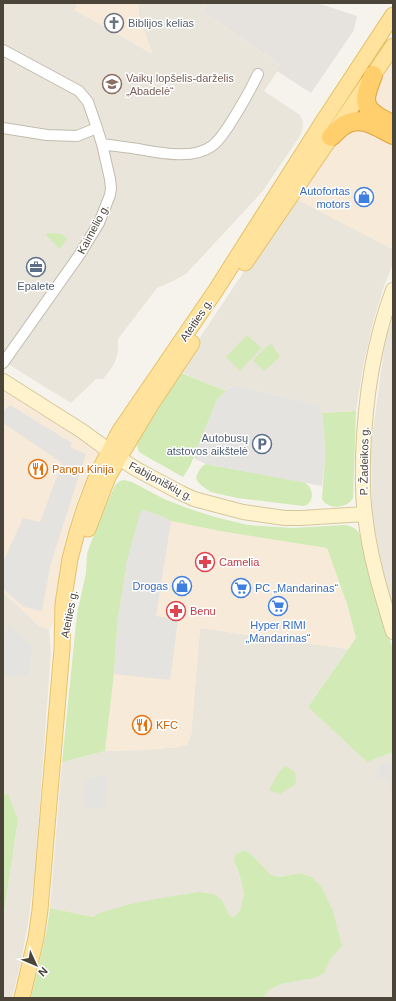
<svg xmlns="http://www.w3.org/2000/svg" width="396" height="1001" font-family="Arial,sans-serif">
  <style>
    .residential { fill: #eae5da }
    .commercial { fill: #f7ead8 }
    .industrial { fill: #e6e2dd }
    .green { fill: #d2eab5 }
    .parking { fill: #e5e3e0 }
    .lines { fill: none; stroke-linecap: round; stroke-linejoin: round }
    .street-casing { stroke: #c2bbae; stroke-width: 12 }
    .secondary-casing { stroke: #d6c79b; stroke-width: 16 }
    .primary-casing { stroke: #e6c16a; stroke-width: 17 }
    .highway-casing { stroke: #e0a43c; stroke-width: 20 }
    .street { stroke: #fff; stroke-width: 10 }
    .secondary { stroke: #fff3cd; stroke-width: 14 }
    .primary { stroke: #ffe39c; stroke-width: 15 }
    .highway { stroke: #ffcf6e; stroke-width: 18 }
    .labels { text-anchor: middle; stroke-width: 3; stroke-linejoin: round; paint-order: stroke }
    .worship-label { font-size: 11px; fill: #5b616d; stroke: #fff; text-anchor: start }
    .education-label { font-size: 11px; fill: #785e54; stroke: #fff; text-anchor: start }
    .shop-label { font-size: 11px; fill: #366cbe; stroke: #fff; text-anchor: end }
    .street-label { font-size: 11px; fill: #4b4439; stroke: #fff }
    .service-label { font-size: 11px; fill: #4e5e75; stroke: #fff }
    .food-label { font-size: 11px; fill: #c56008; stroke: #fff; text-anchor: start }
    .health-label { font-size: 11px; fill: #be3a42; stroke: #fff; text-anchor: start }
  </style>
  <rect width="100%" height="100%" fill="#f6f3ec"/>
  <path class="residential" d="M3,3H76L77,6L75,10L151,53L139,15V3H206L204,12L281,66L264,91L300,115L303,122V127L300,136L262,192L186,274L171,282L157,288L118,339V351L115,362L109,372L103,379H96L71,403L3,361Z
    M298,200L393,249V264L383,289L372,326L363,367L356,411L322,413L318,405L233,385L226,391L182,373L189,354L275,225Z
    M393,317V611L386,588L375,532L372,511L371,445L385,343Z
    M3,592L37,624L42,627L49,629L51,651L35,872L28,924L21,962L12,998H3V919L18,819L8,794L3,795Z
    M200,628L348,649L308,707L367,762L393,752V998H263L270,989L281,984L315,978L332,908L321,886L313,878L301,873L280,877L271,875L251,854L236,868L241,880L244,894L240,911L234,917L230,916L222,900L97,914L93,917L50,908L62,762L105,751L141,750L179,747L191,735Z"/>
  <path class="commercial" d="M76,3H139V15L152,53L75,10L77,6Z
    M393,59V114L383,109L375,100V85Z
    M354,125L393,140V249L298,200L344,131Z
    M3,388L97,448L99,455L92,473L80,493L71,520L65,541L64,563L53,623L51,627L49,629L42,627L37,624L3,592Z
    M140,513L171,521L220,531L327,548L347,604L356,638L348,649L200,628L191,735L187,745L179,747L141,750L105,751L114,674L118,618L126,570V564Z"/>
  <path class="industrial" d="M206,3H317L357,16L354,30L311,93L277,71L280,65L204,12Z"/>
  <path class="green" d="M47,233L62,234L67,239L60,249L46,235Z
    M247,335L261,348L240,371L226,357Z
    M271,343L280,357L264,371L253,360Z
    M181,373L226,391L217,400L195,454L190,466L183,477L149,458L139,452L137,446L138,439L140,434L157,411Z
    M356,411L353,498C347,509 328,510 322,499L325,456L324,434L322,413Z
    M206,464L304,482C313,488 315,498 307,505L303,506L237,498L211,492L202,486L198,482L196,478C198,472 200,467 206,464Z
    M124,480L132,482L164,499L187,508L215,517L248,525L293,528L344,525C353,526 358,529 361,537L371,580L393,650V752L367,762L308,707L356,638L347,604L327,548L220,531L171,521L159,515L126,564V570L118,618L114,674L105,751L62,762L77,614L86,573L87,554L91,542L115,485L120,481Z
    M285,766L295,772L296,784L280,794L269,790L278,773Z
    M8,794L18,819L3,919V795Z
    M244,850L251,854L271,875L280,877L301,873L313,878L321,886L332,908L342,946L330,959L325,972L315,978L281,984L270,989L263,998H31L46,934L50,908L93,917L97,914L130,904L161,898L199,892L213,894L222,900L230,916L234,917L240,911L244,894L241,880L234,860L236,854Z"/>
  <path class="parking" d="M233,385L319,405L322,413L324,434L325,456L322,486L206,464L193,458L217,400L226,391Z
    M10,405L72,443L70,447L86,454L51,563L42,611L24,607L3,589V561L5,558L23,518L40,522L62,463L3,423V411Z
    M143,510L159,515L171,521L156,616L178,620L170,680L114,674L118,618L126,570V564L140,513Z
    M8,624L33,647L28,676L3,675V653Z
    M393,760V799L388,777L377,779L376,773L382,764Z
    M103,775L107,777L105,808L84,807L83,806L85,778H96Z"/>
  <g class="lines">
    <g class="street-casing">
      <path id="street" d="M3,50L79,91L88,102L97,128L102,144L110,179L111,188L110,195L99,223L80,254L3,363
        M3,128L47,135L77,136L97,128
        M102,144C114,146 126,147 138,149C160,153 193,160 212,146C219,141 223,134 228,127C239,110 249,93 258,74"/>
    </g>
    <g class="secondary-casing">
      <path id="secondary" d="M393,290C373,343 365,400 363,456C363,476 362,495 365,514C369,554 381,593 393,632
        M3,381L82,431L119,458L136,469L181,493L194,499L224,507L243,512L285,518H301L365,514"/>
    </g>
    <g class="primary-casing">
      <path id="primary" d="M245,263L393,46
        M88,529L108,477L119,458L152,403L192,343
        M22,998L36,938L40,910L62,649L63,604L70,559L77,532L85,507L98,473L119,432L216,290L322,123L393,15"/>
    </g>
    <g class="highway-casing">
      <path id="highway" d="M373,75C368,90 359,104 376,115C380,118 385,120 390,123
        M331,137C335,133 339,129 343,126C360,114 377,127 393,135"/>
    </g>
    <use href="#street" class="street"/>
    <use href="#secondary" class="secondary"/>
    <use href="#primary" class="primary"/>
    <use href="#highway" class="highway"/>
  </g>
  <defs>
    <g id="church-ring" transform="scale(1)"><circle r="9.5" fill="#fff" stroke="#6b7280" stroke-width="1.5"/><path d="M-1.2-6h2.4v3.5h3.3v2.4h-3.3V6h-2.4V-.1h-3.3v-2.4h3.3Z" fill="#6b7280"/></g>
    <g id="school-ring" transform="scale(1)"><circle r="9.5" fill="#fff" stroke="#8d6e63" stroke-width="1.5"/><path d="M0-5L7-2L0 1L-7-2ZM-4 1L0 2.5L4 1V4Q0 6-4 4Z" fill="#8d6e63"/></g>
    <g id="shop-ring" transform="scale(1)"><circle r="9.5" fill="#fff" stroke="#3f7fe0" stroke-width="1.5"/><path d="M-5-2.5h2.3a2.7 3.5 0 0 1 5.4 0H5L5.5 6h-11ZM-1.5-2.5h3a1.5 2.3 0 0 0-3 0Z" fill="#3f7fe0"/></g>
    <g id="office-ring" transform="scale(1)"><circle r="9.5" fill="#fff" stroke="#5c6f8a" stroke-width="1.5"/><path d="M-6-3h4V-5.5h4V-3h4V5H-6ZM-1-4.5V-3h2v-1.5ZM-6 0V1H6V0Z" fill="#5c6f8a"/></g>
    <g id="parking-ring" transform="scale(1)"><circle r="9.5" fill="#fff" stroke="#5c6f8a" stroke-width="1.5"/><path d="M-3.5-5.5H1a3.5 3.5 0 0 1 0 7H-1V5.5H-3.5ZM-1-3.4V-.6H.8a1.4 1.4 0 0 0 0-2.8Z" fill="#5c6f8a"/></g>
    <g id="restaurant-ring" transform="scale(1)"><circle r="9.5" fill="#fff" stroke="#e8710a" stroke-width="1.5"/><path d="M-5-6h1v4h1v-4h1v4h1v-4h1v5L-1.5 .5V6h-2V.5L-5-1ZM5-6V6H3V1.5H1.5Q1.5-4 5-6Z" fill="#e8710a"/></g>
    <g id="pharmacy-ring" transform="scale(1)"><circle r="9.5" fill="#fff" stroke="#e0444e" stroke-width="1.5"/><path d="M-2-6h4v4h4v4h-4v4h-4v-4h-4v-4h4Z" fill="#e0444e"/></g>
    <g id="supermarket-ring" transform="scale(1)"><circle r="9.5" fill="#fff" stroke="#3f7fe0" stroke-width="1.5"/><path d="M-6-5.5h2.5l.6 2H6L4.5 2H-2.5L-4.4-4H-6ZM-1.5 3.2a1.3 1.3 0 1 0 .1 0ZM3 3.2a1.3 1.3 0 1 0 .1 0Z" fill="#3f7fe0"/></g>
  </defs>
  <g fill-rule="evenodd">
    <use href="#church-ring" x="114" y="23"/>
    <use href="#school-ring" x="112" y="84"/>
    <use href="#shop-ring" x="364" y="197"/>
    <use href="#office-ring" x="36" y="267"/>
    <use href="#parking-ring" x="262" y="444"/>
    <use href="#restaurant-ring" x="38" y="469"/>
    <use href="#pharmacy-ring" x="205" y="562"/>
    <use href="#shop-ring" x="182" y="586"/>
    <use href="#supermarket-ring" x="241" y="588"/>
    <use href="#supermarket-ring" x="278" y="606"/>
    <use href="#pharmacy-ring" x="176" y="611"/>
    <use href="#restaurant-ring" x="142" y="725"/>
  </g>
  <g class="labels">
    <g class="worship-label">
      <text x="128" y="27">Biblijos kelias</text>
    </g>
    <g class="education-label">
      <text x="126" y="82">Vaikų lopšelis-darželis<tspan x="126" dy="13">„Abadelė“</tspan></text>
    </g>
    <g class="shop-label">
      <text x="350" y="195">Autofortas<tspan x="350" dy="13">motors</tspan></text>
      <text x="168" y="590">Drogas</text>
      <text x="255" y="592" text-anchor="start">PC „Mandarinas“</text>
      <text x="278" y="629" text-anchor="middle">Hyper RIMI<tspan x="278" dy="13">„Mandarinas“</tspan></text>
    </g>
    <g class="street-label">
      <text transform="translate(93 229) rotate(-62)" y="4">Kaimelio g.</text>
      <text transform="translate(196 320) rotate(-56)" y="4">Ateities g.</text>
      <text transform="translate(364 461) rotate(-89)" y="4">P. Žadeikos g.</text>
      <text transform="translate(161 481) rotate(28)" y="4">Fabijoniškių g.</text>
      <text transform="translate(69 614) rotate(-79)" y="4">Ateities g.</text>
    </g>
    <g class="service-label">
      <text x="36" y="290">Epalete</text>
      <text x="248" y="442" text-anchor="end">Autobusų<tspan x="248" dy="13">atstovos aikštelė</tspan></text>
    </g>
    <g class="food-label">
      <text x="52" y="473">Pangu Kinija</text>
      <text x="156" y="729">KFC</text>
    </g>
    <g class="health-label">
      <text x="219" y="566">Camelia</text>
      <text x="190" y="615">Benu</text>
    </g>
  </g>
  <rect width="396" height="1001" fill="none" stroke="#4b4439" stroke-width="8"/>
  <g transform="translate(36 965) rotate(134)" stroke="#ffffff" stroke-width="3" paint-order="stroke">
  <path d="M0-3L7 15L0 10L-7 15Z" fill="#4b4439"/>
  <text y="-6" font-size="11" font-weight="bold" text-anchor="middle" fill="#4b4439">N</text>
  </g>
</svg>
